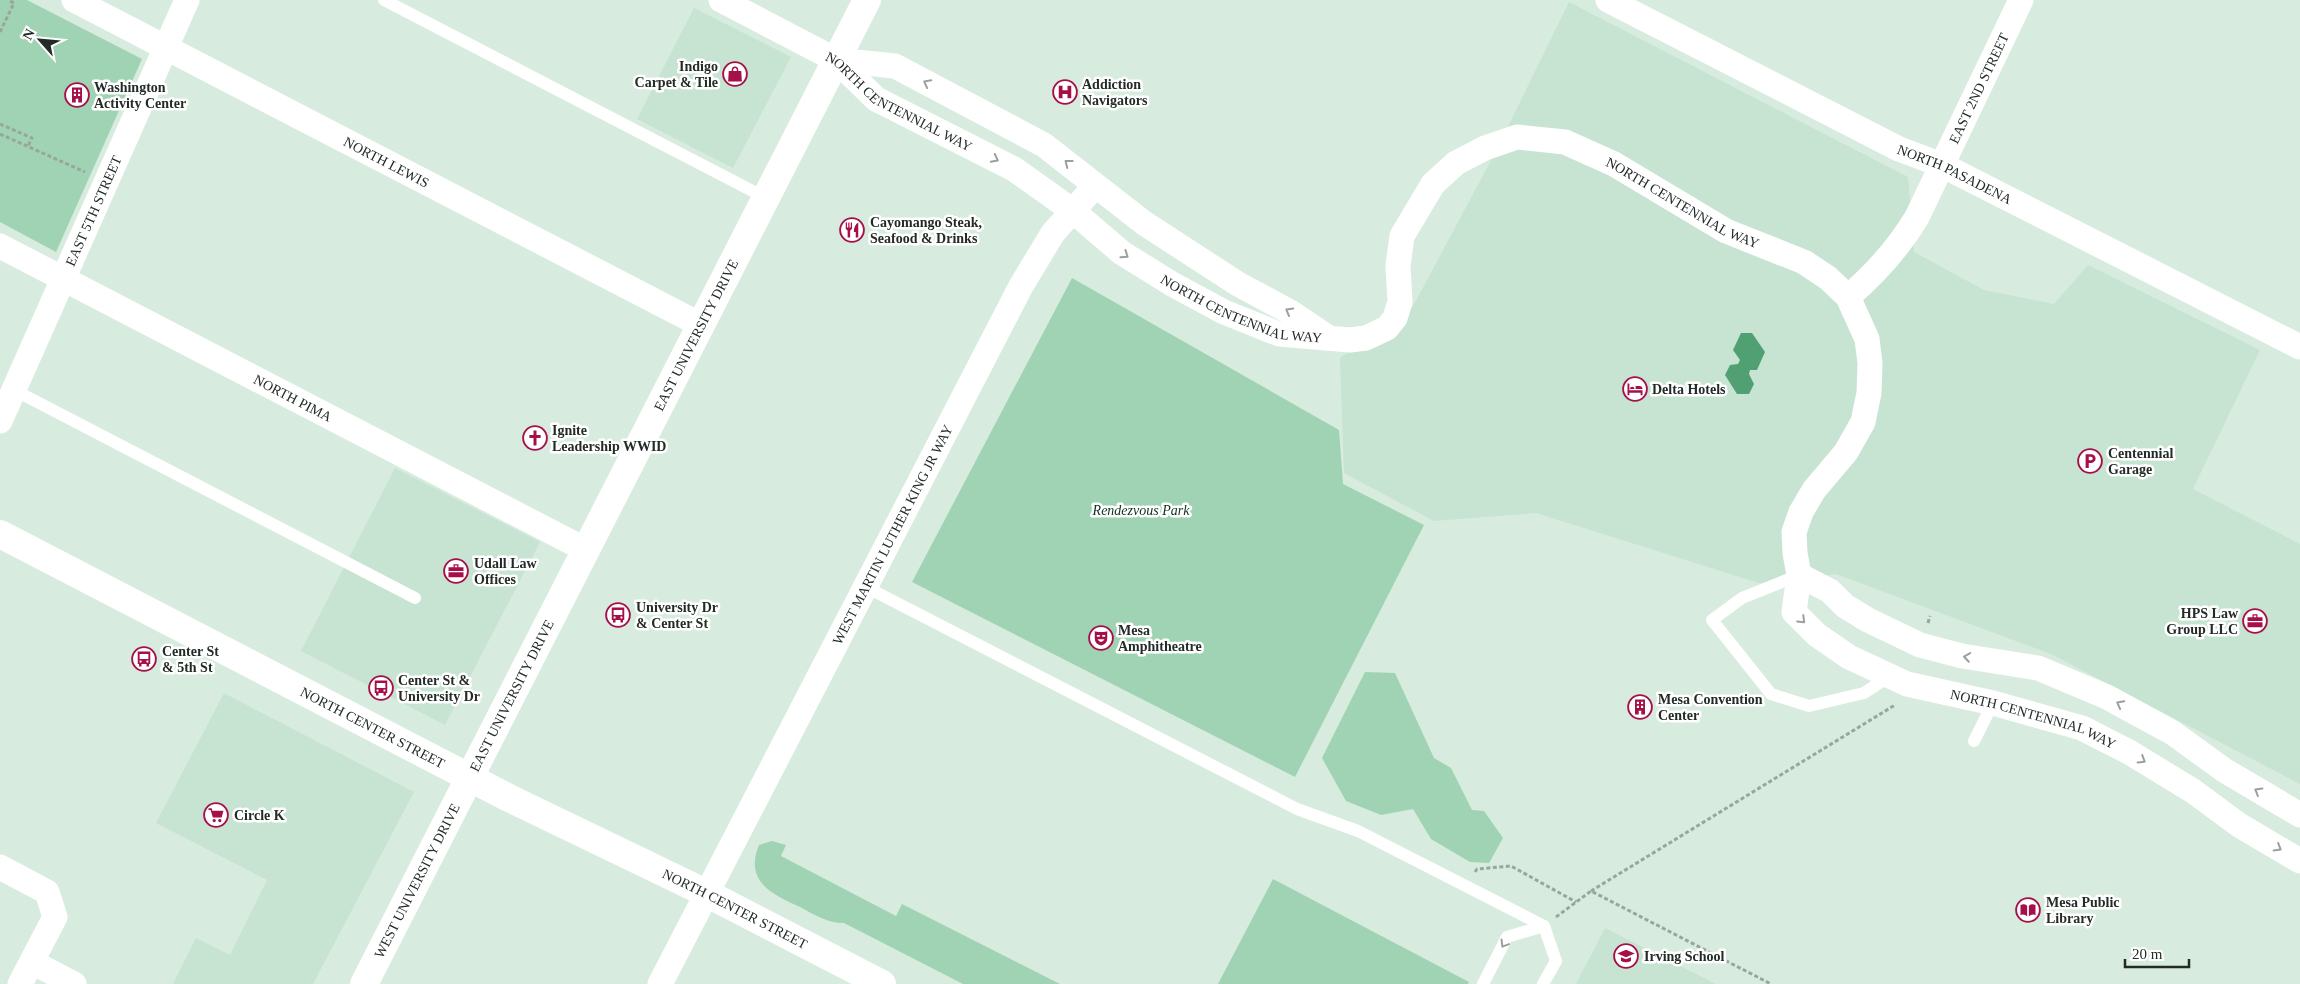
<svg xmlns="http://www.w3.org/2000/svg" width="2300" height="984" font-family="Georgia,serif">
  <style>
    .built { fill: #c7e3d1 }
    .green { fill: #a0d3b3 }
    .water { fill: #51a073 }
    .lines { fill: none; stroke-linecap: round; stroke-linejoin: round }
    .path { stroke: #97a79c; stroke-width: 3; stroke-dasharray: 4 2.5; stroke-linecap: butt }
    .service { stroke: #fff; stroke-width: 12 }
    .minor { stroke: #fff; stroke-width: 25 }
    .tertiary { stroke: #fff; stroke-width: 28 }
    .secondary { stroke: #fff; stroke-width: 28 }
    .oneway { stroke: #9ca09d }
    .labels { text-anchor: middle; stroke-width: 5; stroke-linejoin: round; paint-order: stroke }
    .poi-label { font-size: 14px; font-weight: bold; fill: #232b26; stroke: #fff; text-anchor: start }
    .street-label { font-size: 14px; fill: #232b26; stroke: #fff }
    .park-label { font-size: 14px; font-style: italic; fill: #0e311f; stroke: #fff }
  </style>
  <rect width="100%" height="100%" fill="#d7ecde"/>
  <path class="built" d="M1569,2L1908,177L1914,252L1984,290L2054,304L2088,265L2260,350L2193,489L2300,544V784L2051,654L1836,574L1759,583L1536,513L1434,521L1344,473L1340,358L1412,308L1495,153Z
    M694,8L791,57L733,168L637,119Z
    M395,468L540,542L445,725L301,651Z
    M224,693L414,792L313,984H173L196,938L230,955L267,880L156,823Z
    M1605,928L1716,984H1576Z"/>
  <path class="green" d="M0,0H27L142,59L56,252L0,222Z
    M1072,278L1339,430L1343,484L1424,525L1295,777L912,582Z
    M1365,672L1395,673L1434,758L1451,768L1472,810L1484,811L1503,838L1489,863L1470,862L1431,839L1413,809L1381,815L1346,801L1322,758Z
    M772,841L786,845L781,856L896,916L902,904L1060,984H963L844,923C827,923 815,915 800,907C772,894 744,882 759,845Z
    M1273,879L1469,982L1468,984H1218Z"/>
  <path class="water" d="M1741,333H1752L1765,352L1757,370H1750L1749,374L1754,384L1749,394H1737L1725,375L1730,365L1738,364L1740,360L1733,350Z"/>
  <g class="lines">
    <path class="path" d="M0,32L14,3L8,0
      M0,124L32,138L28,146
      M0,134L85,172
      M1928,623L1930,616
      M1475,872L1477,869L1511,866L1576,902
      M1591,891L1895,705
      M1556,917L1591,891L1771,984"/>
    <path class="service" d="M384,0L766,198
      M14,390L415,598
      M1799,575L1742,598L1712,620L1771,694L1809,706L1864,693L1890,676
      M866,587L1297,809L1358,831L1544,926L1556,961L1543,984
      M1974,741L1993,703
      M1483,984L1507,937L1544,926"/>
    <g class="minor">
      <path id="s1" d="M74,0L701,325"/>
      <path id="s2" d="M721,0L836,60L876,99L1014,169L1073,211L1122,253L1172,284L1224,312L1279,334L1350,340L1366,338L1387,328L1395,318L1400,302L1398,266L1402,236L1433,184L1456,163L1485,148L1517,137L1565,142L1614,164L1726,231L1804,262L1828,278L1848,297L1867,339L1870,363L1869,393L1863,422L1846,452L1814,490L1801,512L1794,532L1795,553L1799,575L1794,612L1817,635L1849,657L1907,684L1993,703L2082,728L2129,752L2193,791L2239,825L2300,861"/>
      <path id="s3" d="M1608,0L1899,149L1942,165L2300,347"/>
      <path d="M836,60L895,66L1044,145L1144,223L1238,284L1292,313L1329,338"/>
      <path id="s4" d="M0,246L586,550"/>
      <path id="s5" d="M1848,297C1876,273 1898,249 1917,217L2021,0"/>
      <path id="s6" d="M0,421L187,0"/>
      <path d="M1799,575L1830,591L1845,606L1868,620L1920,645L1962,656L2038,668L2107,697L2173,733L2224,770L2300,815"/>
      <path d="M0,867L47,892L55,917L20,984"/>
      <path d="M32,962L74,984"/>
      <path id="s7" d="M660,984L1021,286L1053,233L1095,186"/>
    </g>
    <path class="tertiary" id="s8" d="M0,534L509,798L708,894L882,984"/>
    <path class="secondary" id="s9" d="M364,984L867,0"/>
  </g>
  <defs><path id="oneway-chevron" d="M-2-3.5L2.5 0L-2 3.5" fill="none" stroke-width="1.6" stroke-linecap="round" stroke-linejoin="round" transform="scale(1.25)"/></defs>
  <g class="oneway">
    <use href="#oneway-chevron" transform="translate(927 83) rotate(-152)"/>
    <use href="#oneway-chevron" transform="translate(995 159) rotate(27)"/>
    <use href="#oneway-chevron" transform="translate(1068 163) rotate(-142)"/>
    <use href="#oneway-chevron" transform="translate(1125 255) rotate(35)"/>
    <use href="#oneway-chevron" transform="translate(1289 311) rotate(-150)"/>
    <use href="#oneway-chevron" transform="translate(1802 620) rotate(44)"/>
    <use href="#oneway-chevron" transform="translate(1967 657) rotate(-171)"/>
    <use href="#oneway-chevron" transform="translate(2120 704) rotate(-152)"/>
    <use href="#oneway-chevron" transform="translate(2142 760) rotate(32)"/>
    <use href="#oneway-chevron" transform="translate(2258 791) rotate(-149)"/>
    <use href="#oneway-chevron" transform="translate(2278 848) rotate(31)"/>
    <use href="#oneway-chevron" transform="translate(1504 944) rotate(121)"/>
  </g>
  <defs>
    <g id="shop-ring" transform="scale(1.25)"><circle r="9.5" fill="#fff" stroke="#a61049" stroke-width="1.5"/><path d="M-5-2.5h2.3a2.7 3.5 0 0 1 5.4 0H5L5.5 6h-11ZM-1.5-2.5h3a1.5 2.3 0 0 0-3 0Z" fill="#a61049"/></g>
    <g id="hospital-ring" transform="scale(1.25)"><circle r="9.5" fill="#fff" stroke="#a61049" stroke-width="1.5"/><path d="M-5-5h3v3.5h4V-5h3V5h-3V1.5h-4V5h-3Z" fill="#a61049"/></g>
    <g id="building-ring" transform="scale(1.25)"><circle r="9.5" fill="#fff" stroke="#a61049" stroke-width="1.5"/><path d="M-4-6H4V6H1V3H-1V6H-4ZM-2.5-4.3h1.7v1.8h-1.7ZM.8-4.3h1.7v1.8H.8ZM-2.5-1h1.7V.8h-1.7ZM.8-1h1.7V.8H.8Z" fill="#a61049"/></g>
    <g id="restaurant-ring" transform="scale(1.25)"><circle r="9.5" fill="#fff" stroke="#a61049" stroke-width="1.5"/><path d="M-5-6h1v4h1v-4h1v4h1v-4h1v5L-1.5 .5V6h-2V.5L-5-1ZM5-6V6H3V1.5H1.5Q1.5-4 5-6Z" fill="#a61049"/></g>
    <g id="hotel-ring" transform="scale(1.25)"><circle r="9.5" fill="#fff" stroke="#a61049" stroke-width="1.5"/><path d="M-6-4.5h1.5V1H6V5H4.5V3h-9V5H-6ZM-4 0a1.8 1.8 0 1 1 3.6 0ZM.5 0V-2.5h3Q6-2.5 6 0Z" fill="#a61049"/></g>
    <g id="church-ring" transform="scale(1.25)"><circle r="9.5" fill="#fff" stroke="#a61049" stroke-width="1.5"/><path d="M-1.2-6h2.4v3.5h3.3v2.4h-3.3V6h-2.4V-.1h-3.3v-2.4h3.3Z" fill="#a61049"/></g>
    <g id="parking-ring" transform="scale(1.25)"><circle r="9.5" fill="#fff" stroke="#a61049" stroke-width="1.5"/><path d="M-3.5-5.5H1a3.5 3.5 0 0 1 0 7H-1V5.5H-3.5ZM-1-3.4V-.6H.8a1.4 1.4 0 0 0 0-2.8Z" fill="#a61049"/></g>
    <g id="office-ring" transform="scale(1.25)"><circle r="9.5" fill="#fff" stroke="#a61049" stroke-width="1.5"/><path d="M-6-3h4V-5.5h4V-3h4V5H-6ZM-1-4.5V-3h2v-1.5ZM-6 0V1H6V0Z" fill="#a61049"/></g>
    <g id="bus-ring" transform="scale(1.25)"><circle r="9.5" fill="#fff" stroke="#a61049" stroke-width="1.5"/><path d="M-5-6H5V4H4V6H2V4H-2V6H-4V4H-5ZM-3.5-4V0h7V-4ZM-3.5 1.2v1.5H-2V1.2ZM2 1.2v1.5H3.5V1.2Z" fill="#a61049"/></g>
    <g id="theatre-ring" transform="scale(1.25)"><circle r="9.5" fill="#fff" stroke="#a61049" stroke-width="1.5"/><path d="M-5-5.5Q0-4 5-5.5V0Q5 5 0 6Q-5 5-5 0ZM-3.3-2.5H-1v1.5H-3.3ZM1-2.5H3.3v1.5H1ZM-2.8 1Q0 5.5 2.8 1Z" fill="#a61049"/></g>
    <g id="supermarket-ring" transform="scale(1.25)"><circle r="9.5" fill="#fff" stroke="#a61049" stroke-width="1.5"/><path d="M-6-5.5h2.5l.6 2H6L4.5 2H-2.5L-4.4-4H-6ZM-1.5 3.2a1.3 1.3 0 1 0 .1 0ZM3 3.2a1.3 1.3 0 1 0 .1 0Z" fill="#a61049"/></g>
    <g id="library-ring" transform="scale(1.25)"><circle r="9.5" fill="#fff" stroke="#a61049" stroke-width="1.5"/><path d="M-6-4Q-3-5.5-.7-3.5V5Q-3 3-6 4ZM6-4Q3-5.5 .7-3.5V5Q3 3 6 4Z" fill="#a61049"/></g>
    <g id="school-ring" transform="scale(1.25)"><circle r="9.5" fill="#fff" stroke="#a61049" stroke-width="1.5"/><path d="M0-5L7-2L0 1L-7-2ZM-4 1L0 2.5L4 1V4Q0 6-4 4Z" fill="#a61049"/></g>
  </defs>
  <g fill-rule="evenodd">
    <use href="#shop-ring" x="735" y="74"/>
    <use href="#hospital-ring" x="1065" y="92"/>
    <use href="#building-ring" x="77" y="95"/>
    <use href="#restaurant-ring" x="852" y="230"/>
    <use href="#hotel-ring" x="1635" y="389"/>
    <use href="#church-ring" x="535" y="438"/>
    <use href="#parking-ring" x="2090" y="461"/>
    <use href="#office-ring" x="456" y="571"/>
    <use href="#bus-ring" x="618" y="615"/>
    <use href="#office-ring" x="2255" y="621"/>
    <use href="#theatre-ring" x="1101" y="638"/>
    <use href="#bus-ring" x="144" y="659"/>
    <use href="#bus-ring" x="381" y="688"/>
    <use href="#building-ring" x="1640" y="707"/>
    <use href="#supermarket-ring" x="216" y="815"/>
    <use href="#library-ring" x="2028" y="910"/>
    <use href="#school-ring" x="1626" y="956"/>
  </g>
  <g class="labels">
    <g class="poi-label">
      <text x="718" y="71" text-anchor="end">Indigo<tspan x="718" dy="16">Carpet &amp; Tile</tspan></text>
      <text x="1082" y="89">Addiction<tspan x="1082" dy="16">Navigators</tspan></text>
      <text x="94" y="92">Washington<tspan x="94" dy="16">Activity Center</tspan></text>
      <text x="870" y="227">Cayomango Steak,<tspan x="870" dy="16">Seafood &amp; Drinks</tspan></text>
      <text x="1652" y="394">Delta Hotels</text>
      <text x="552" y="435">Ignite<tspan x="552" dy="16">Leadership WWID</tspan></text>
      <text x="2108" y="458">Centennial<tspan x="2108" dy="16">Garage</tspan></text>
      <text x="474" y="568">Udall Law<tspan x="474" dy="16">Offices</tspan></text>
      <text x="636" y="612">University Dr<tspan x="636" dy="16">&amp; Center St</tspan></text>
      <text x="2238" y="618" text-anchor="end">HPS Law<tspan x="2238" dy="16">Group LLC</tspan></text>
      <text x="1118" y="635">Mesa<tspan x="1118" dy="16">Amphitheatre</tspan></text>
      <text x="162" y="656">Center St<tspan x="162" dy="16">&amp; 5th St</tspan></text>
      <text x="398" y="685">Center St &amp;<tspan x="398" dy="16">University Dr</tspan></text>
      <text x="1658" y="704">Mesa Convention<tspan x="1658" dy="16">Center</tspan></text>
      <text x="234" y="820">Circle K</text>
      <text x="2046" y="907">Mesa Public<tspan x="2046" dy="16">Library</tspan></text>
      <text x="1644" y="961">Irving School</text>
    </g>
    <g class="street-label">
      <text dy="5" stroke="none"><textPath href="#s5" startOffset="249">EAST 2ND STREET</textPath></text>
      <text dy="5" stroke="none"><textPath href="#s2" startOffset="206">NORTH CENTENNIAL WAY</textPath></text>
      <text dy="5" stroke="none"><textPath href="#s1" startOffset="352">NORTH LEWIS</textPath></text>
      <text dy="5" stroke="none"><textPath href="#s3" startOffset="388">NORTH PASADENA</textPath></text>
      <text dy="5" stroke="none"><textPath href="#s2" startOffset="1200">NORTH CENTENNIAL WAY</textPath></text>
      <text dy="5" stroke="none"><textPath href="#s6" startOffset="230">EAST 5TH STREET</textPath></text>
      <text dy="5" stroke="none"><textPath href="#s2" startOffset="611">NORTH CENTENNIAL WAY</textPath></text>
      <text dy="5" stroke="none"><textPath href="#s9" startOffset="729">EAST UNIVERSITY DRIVE</textPath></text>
      <text dy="5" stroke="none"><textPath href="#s4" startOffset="330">NORTH PIMA</textPath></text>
      <text dy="5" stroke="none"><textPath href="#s7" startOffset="506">WEST MARTIN LUTHER KING JR WAY</textPath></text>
      <text dy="5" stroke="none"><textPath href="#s9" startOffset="324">EAST UNIVERSITY DRIVE</textPath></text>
      <text dy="5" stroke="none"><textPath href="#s2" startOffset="2000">NORTH CENTENNIAL WAY</textPath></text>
      <text dy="5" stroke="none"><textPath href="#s8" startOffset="420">NORTH CENTER STREET</textPath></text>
      <text dy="5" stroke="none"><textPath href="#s9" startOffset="116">WEST UNIVERSITY DRIVE</textPath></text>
      <text dy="5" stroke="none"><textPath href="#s8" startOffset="825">NORTH CENTER STREET</textPath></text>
    </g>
    <g class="park-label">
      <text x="1141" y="515">Rendezvous Park</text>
    </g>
  </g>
  <g transform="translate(40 40) rotate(297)" stroke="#ffffff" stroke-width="4" paint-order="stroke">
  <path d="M0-4L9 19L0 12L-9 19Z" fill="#232b26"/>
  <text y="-8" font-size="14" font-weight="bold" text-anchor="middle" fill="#232b26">N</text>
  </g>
  <path d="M2125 959v8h64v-8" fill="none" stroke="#232b26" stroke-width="2.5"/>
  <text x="2132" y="959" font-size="15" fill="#232b26" stroke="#ffffff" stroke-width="4" paint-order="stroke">20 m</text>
</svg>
